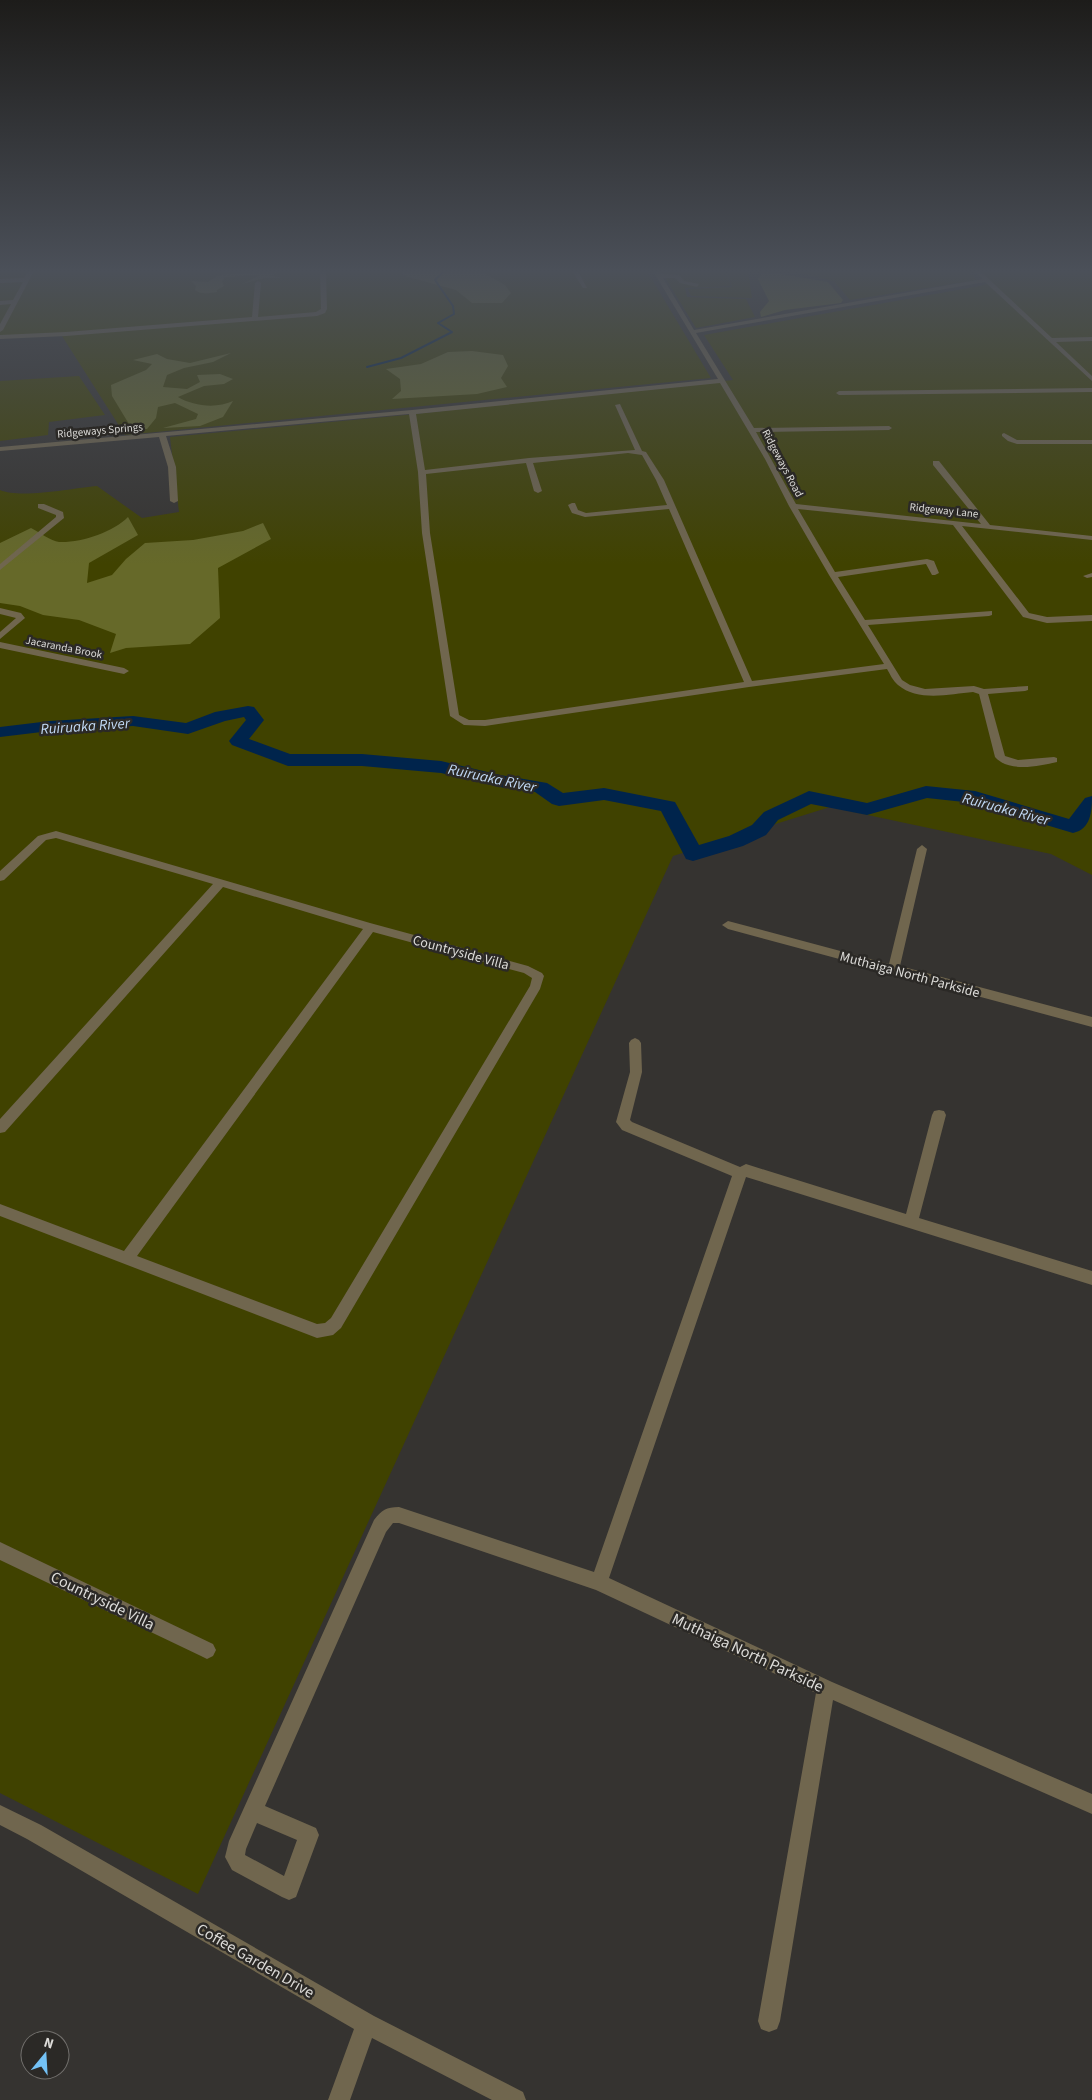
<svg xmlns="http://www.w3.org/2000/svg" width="1092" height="2100" font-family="'Source Sans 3',sans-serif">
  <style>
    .green { fill: #404200 }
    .forest { fill: #666929 }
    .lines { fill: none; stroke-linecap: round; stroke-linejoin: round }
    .stream { stroke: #00244c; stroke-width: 2 }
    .river { fill: #00244c; fill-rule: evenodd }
    .minor { fill: #70664e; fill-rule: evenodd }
    .labels { text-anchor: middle; stroke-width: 5; stroke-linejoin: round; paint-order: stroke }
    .far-street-label { font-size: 11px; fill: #dcdbd8; stroke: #2b2926 }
    .street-label { font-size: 14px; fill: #dcdbd8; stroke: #2b2926 }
    .water-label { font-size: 15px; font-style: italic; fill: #c1d9f5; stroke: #2b2926 }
    .near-street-label { font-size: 16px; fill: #dcdbd8; stroke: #2b2926 }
  </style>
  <rect width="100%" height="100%" fill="#353330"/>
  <path class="green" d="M0,271H647L711,378L125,435L62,336L0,337Z
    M661,271H726L731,286L685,288L687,297L746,299L755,317L696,328Z
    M727,271H748L752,298L691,296L688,289L732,287Z
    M779,271H968L977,280L850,300L834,281L800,273Z
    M977,271H1092V875L1051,854L830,807L673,856L198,1894L0,1793V490C20,499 74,488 97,486L142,518L179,512L170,437L406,415L733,380L704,335L980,286L989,283Z
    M79,376L105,415L49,422L48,435L0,441V381Z"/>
  <path class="forest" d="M269,271H279L272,276L284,278H265L242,284L260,275L225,277L222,282L224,286L217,290V292C210,293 200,295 195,290L196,286L191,281L208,282L219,275Z
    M398,271H480L505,285L511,293L502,303H472L456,290L405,276Z
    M763,271L828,282L843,300L841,303L785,310L761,317L760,312L769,301L758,279Z
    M472,351L503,355L508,366L501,378L507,387L477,394L392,399L401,391L400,379L386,369L421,364L448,352Z
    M231,353L213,362L184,368L167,375L163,387L187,389L200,382L197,375L220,374L233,379L224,384L204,386L178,397C193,406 216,409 233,401L223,417L200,426L163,428L196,419L198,414L175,403L158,407L156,418L147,429H132L112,396L111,385L146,370L152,364L133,360L157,354L167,359L190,363Z
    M128,517L138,535L89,563L87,583L112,575L126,559L145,543L193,540L243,531L263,523L271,539L218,568L220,618L190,644L126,648L110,653L116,634L79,620L43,615L20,606L0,603V543L31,528C39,532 51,541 59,542C81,543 113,532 128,517Z"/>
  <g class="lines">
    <path class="stream" d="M367,367L401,358L452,332L438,323L454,314L453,306L435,280L444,271"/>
    <path class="river" d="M248,706L254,707L264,720L249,739L290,754H362L441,761L500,775L547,783L563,793L604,788L675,802L699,845L729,836L752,825L764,812L809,791L867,803L926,786L975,791L1069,819L1085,798L1092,796C1092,811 1091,829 1073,833L973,803L927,798L867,815L811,804L778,820L766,835L743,846L693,861L686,859L661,811L604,800L559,806L552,804L535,792L500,787L441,773L362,766H288L232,745L229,741L246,720L244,717L225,721L188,734L133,726L50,731L0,737V727L50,721L133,716L186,723L215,712Z"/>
    <path class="minor" d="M28,271H34L3,330L0,332V324L11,304L0,305V301L13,300L23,282L0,283V279L24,278Z
      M320,271H326L327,309L325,313L317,316L66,336L0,339V335L66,332L252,317L255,283L258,281L261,283L258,317L316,312L321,309Z
      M572,271H578L587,288H583Z
      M653,271H659L661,274L679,275L684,281L699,284L697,287L680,283L675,278H663L694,330L983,279L974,271H980L1052,338L1092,337V341L1056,342L1092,376V381L985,282L696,333L754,428L889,426L892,428L889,430L756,432L796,504L981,524L933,465V461H939L990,525L1092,536V540L962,526L1029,613L1047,617L1092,615V621L1047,623L1023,617L953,525L798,509L835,572L927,559L934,561L939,573L935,575H932L926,564L838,577L865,620L992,611V615L989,616L868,625L902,680L910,685L925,689L974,686L984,689L1028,686V690L1025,691L988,694L1005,756L1018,760L1054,757L1057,758V762C1039,766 1009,773 995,757L979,694L973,692C950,694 918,702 898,685C893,681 890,674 887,669L749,687L485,726L464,725L450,716L422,533L418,472L409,414L166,436L176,467L178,501L174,503L170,501L168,467L159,437L0,451V447L412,410L718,379ZM720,383L765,459L789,506L829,575L884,664L752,681L664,480L646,452L642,451L620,404L615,405L635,450L529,458L425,470L416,414ZM628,453L642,455L656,480L667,505L586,513L578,510L575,503H572L568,505L572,513L585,517L669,509L744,682L485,720H469L459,715L430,533L426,474L526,463L534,491L538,493L542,491L533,463Z
      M1092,388V392L839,395L836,393L839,391Z
      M1004,433L1017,440H1092V444H1017L1008,441L1002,436V434Z
      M38,504H44L63,512L64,518L0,570V564L56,517V515L38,508Z
      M1092,573V577L1087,578L1083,576Z
      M0,608L21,613L25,618L0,639V632L16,618L0,614Z
      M0,642L124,668L129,671L124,674L0,648Z
      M56,831L370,923L528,966L542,973L544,976L540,989L341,1328L333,1335L317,1338L0,1216V1204L124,1251L363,929L223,887L5,1132L0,1133V1119L213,884L56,838L46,840L4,880L0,881V871L38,836ZM373,932L524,973L532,978L530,986L331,1318L325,1323L317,1324L137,1256Z
      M922,845L927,849L900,966L1092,1017V1027L728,929L722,925L728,921L889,964L917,849Z
      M635,1038L639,1040L641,1043L642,1072L630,1120L632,1122L740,1167L746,1164L906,1214L932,1115L934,1111L939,1110L944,1111L946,1115L919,1218L1092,1271V1285L746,1177L609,1578L832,1682L1092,1794V1814L833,1700L780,2021L777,2029L769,2032L761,2029L758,2021L816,1693L596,1590L399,1523H393L386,1532L265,1806L316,1828L319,1835L296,1897L289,1900L282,1897L232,1870L225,1857L229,1841L374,1520C382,1510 386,1507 399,1507L594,1572L732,1176L622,1130L616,1122L630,1072L629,1043L631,1040ZM257,1823L297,1840L284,1876L245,1855L246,1849Z
      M0,1542L213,1644L216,1650L213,1656L207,1659L201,1656L0,1560Z
      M0,1805L41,1825L374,2016L523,2092L526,2100H492L372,2038L350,2100H328L354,2029L27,1839L0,1825Z"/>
  </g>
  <linearGradient id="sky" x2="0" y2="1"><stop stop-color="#1d1c1a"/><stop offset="0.48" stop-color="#4b5059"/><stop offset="1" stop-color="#4b5059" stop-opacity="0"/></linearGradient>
  <rect width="1092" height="565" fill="url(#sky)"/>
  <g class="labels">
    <g class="far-street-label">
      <text transform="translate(100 430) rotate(-5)" y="4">Ridgeways Springs</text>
      <text transform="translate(783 463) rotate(62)" y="4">Ridgeways Road</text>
      <text transform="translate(944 510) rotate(6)" y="4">Ridgeway Lane</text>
      <text transform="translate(64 647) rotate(11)" y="4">Jacaranda Brook</text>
    </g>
    <g class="street-label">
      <text transform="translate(461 952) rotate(15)" y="5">Countryside Villa</text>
      <text transform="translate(910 974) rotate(15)" y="5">Muthaiga North Parkside</text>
    </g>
    <g class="water-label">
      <text transform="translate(85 726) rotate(-4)" y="5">Ruiruaka River</text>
      <text transform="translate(492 778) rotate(12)" y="5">Ruiruaka River</text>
      <text transform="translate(1006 809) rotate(15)" y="5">Ruiruaka River</text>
    </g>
    <g class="near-street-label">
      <text transform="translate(103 1600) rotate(26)" y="6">Countryside Villa</text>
      <text transform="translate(748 1652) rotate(25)" y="6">Muthaiga North Parkside</text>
      <text transform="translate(256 1960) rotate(30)" y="6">Coffee Garden Drive</text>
    </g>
  </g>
  <g transform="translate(45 2055) rotate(18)"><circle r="24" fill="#2b2926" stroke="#72706d"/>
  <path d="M0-4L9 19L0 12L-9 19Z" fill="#73c1f5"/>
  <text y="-8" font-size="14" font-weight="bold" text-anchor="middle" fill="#dcdbd8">N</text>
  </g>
</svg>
